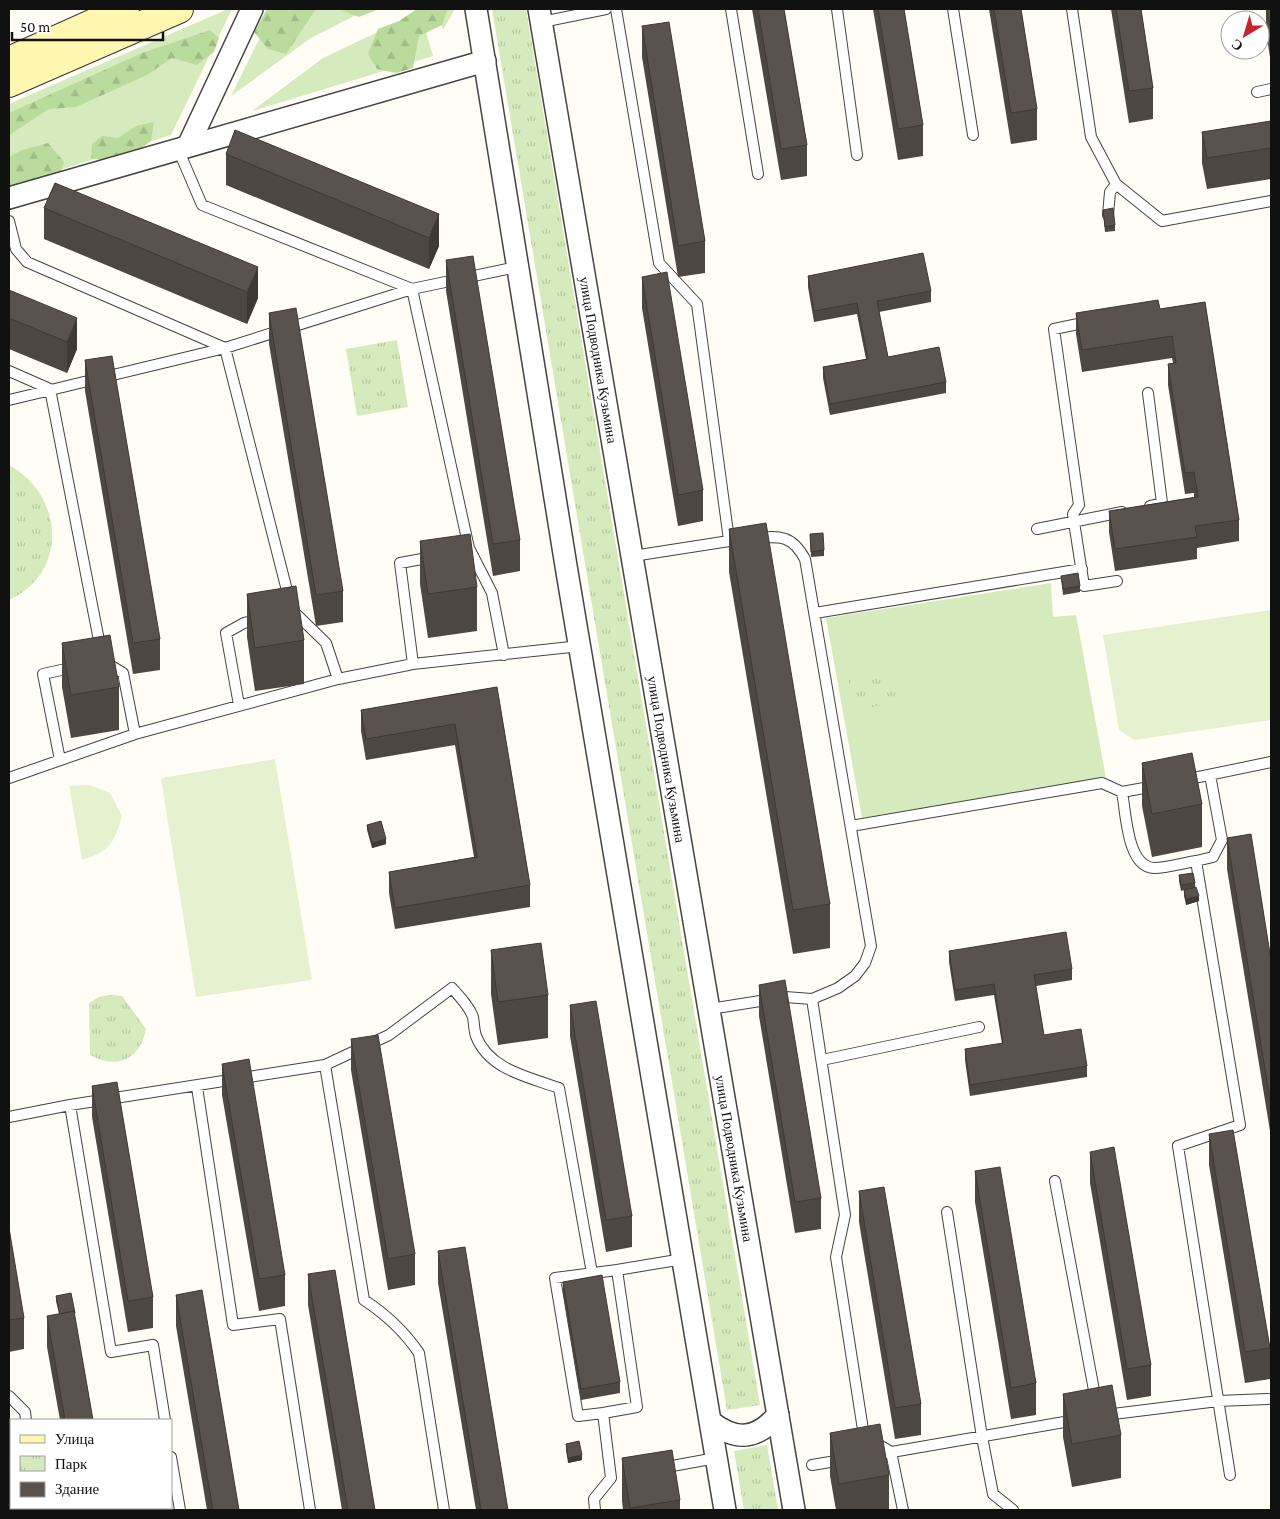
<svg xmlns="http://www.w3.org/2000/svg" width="1280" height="1519" font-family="'Crimson Pro',serif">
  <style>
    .grass { fill: #d5ebbd }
    .forest { fill: url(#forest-firs) }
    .park { fill: url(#park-tufts) }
    .pitch { fill: #e6f2cf }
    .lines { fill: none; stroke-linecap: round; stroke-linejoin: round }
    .service-casing { stroke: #444; stroke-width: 12 }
    .minor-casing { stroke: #444; stroke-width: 24 }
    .secondary-casing { stroke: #333; stroke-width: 30 }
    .service { stroke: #fff; stroke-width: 10 }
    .minor { stroke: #fff; stroke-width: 21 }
    .secondary { stroke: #fff6b0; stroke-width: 28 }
    .wall { fill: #4d4742 }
    .shaded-wall { fill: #3f3936 }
    .building { fill: #5a524d; stroke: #3f3936 }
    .labels { text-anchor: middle; stroke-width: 5; stroke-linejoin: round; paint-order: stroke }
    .street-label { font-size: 14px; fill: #111; stroke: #fff }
  </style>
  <defs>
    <pattern id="forest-firs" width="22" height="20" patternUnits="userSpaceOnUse" patternTransform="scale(1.25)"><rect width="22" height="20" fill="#b9dc9c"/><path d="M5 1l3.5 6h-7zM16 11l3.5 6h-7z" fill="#9ebc85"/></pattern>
    <pattern id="park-tufts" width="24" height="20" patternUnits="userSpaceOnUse" patternTransform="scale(1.25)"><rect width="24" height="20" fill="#d5ebbd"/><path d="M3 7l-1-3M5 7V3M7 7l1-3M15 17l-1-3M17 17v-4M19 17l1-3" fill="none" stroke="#b6c8a1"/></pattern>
  </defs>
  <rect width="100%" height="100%" fill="#fffdf5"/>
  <path class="grass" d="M228,9H232L171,135L9,186V104Z
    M274,9H368L311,38L231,96Z
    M436,9H455L443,30Z
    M420,12L433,56L252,111L323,58Z
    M1051,583L1053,617L1076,615L1106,778L862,818L826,618Z"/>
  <path class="forest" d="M267,9H316L286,54L268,49L254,32Z
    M328,9H379L359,17L341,10Z
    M417,9H448L442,25L419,36L413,68L396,73L377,69L368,54L378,29L399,21Z
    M210,30L219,38L214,52L197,65L172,58L147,75L76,107L49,109L9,135V113L142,53Z
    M154,122L151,141L121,164L91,158L92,144L102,136L118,138L136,126Z
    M48,143L64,162L57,183L9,191V157L22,150Z"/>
  <path class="park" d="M492,9H526L760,1405L727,1410Z
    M397,340L408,407L357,416L346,349Z
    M9,465C64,495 69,573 9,600Z
    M895,672L899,703L852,710L848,678Z
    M110,995L122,996L146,1029C140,1060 117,1070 90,1055L89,1003L99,997Z
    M767,1445L778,1510H744L734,1451Z"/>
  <path class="pitch" d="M1271,610V720L1134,740L1119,730L1103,635Z
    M275,759L312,980L196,997L161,778Z
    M90,785L110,793L122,816C114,844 110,851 82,860L69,786Z"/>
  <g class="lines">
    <g class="service-casing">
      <path id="service" d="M616,9L659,263L697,304L729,540
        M731,9L758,174
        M837,9L857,155
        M953,9L973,135
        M1072,9L1091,137L1116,184L1162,221L1271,201
        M542,22L606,9
        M1257,92L1271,89
        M178,149L202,205L412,289L469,548
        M1108,215L1110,192L1116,184
        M9,221L16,249L27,262L225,348L292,610L326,643L338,679
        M1083,323L1054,329L1079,505L1073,514L1074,522L1084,586L1117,581
        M9,371L50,389L103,661L123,673L135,734
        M1148,393L1162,503L1150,506
        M9,400L225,348L412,289L517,267
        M1037,529L1122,512
        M470,550L492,593L504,655
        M633,556L742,539
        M815,613L1082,569
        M413,664L400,563L433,557
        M239,705L226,633L244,623L260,619
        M60,760L43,674L75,667
        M1210,775L1222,840L1213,857L1196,861L1240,1125L1178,1146L1230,1475
        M9,778L135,734L338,679L413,664L580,646
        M1184,780L1271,762
        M1122,792C1126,813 1127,867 1154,868C1167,868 1183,863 1196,861
        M851,826L1102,783L1122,792L1155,786
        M812,999L845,1215L836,1257L864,1436L891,1452L903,1510
        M710,1009L785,997L812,999L838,988L855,976L865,963L871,946L805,559C792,535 780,536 756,538
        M822,1060L979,1027
        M325,1065L364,1300C387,1315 404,1331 419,1353L444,1510
        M197,1087L233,1325L280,1319L310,1510
        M70,1105L111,1352L153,1345L165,1420
        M9,1117L70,1105L325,1065L389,1035L452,988C460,997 469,1006 473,1017C474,1023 474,1030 476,1036C489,1070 529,1077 559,1088L592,1273
        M1055,1181L1096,1401
        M947,1212L982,1437L993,1494L1013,1510
        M9,1396L25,1412L26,1420
        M603,1413L578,1416L555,1278L617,1270
        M1105,1415L1218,1401L1268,1399
        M886,1453L1076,1420
        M171,1457L180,1510
        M812,1465L842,1460
        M661,1468L716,1458
        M42,1508V1510
        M595,1510L594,1499L611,1478L603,1413L637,1407L617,1270L683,1259"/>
    </g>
    <g class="minor-casing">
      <g id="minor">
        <path d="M476,9L567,572L725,1510"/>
        <path id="s1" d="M539,9L794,1510"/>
        <path d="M188,146L252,9"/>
        <path d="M9,198L485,61"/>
        <path d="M711,1422C737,1442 757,1439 778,1415"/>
      </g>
    </g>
    <g class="secondary-casing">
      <path id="secondary" d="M9,61L125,9
        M9,83L179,9"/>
    </g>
    <use href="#service" class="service"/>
    <use href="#minor" class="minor"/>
    <use href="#secondary" class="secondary"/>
  </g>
  <path class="wall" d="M752,9H784L807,145V176L781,180Z
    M873,9H904L923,125V156L898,160Z
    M989,9H1021L1037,109V140L1011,144Z
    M1111,9H1141L1153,88V119L1129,123Z
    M1266,9H1271V56L1270,57L1266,32Z
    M642,26L705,241V273L678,277L642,57Z
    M1271,121V179L1207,189L1202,163V132Z
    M226,154L439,214V246L429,269L226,185Z
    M55,183L258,298L247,324L44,239V208Z
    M1103,210L1115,225V231L1105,232Z
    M446,260L520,540V571L493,576L446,291Z
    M808,276L931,291V302L879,312L888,357L946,382V393L830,415L823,378V367L866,359L857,314L814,322L808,287Z
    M642,277L703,490V521L678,526L642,308Z
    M9,290L77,349L67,373L9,349Z
    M1205,302L1239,520V541L1197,548V559L1115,571L1109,532V511L1194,497V493L1185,494L1168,385V364L1173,363L1172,358L1082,372L1076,334V313L1160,309Z
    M269,313L343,591V622L316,626L269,344Z
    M85,360L160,639V670L133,674L85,391Z
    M729,529L830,904V948L793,954L729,572Z
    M810,534L824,550V556L811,557Z
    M420,541L477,587V631L428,638L420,584Z
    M1061,576L1080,586V592L1063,595Z
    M247,594L304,640V684L255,691L247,637Z
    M62,643L119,687V730L71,738L62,687Z
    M497,687L530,885V907L395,929L389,893V872L474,857L455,745L366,760L361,731V710Z
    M1142,763L1202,804V847L1152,857L1142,806Z
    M367,825L386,844L372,848L367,830Z
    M1227,838L1271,960V1137L1227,869Z
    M1179,875L1195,883V887L1199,901L1186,905L1184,896V890L1181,891L1179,881Z
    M491,950L548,995V1038L498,1045L491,994Z
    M949,951L1072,969V980L1036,986L1044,1035L1087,1066V1077L970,1096L965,1060V1049L1002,1044L994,995L955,1001L949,962Z
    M759,985L821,1198V1229L795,1233L759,1016Z
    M570,1005L632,1216V1247L606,1252L570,1036Z
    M351,1039L415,1254V1285L388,1290L351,1070Z
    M222,1064L285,1275V1306L259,1311L222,1095Z
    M92,1086L153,1297V1328L128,1332L92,1117Z
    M1209,1134L1270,1348V1379L1245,1383L1209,1165Z
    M1090,1152L1151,1365V1396L1127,1400L1090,1183Z
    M975,1171L1036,1383V1415L1011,1419L975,1202Z
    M859,1191L921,1404V1435L895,1439L859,1222Z
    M9,1228L24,1318V1349L9,1352Z
    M438,1251L508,1510H476L438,1283Z
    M308,1274L375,1510H342L308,1305Z
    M563,1282L620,1382V1393L581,1400L563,1293Z
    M176,1295L239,1510H207L176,1326Z
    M56,1296L75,1318L93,1420H60L47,1347V1316L59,1314L56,1301Z
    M1063,1394L1121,1435V1478L1072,1487L1063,1437Z
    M830,1433L889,1475V1510H836L830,1476Z
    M566,1444L582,1460L568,1463L566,1450Z
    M622,1458L680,1500V1510H623L622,1501Z
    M75,1508H107L108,1510H75Z"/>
  <path class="shaded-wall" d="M439,214V246L429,269V238Z
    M258,267V298L247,324V292Z
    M77,318V349L67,373V342Z
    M386,839V844L372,848V843Z
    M1199,896V901L1186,905V899Z
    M582,1455V1460L568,1463V1458Z"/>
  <path class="building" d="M758,9H784L807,145L781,149Z
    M878,9H904L923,125L898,129Z
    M994,9H1021L1037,109L1011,113Z
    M1116,9H1141L1153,88L1129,91Z
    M1267,9H1271V25H1270Z
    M669,22L705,241L678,246L642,26Z
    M1271,121V148L1207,158L1202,132Z
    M235,130L439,214L429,238L226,154Z
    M55,183L258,267L247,292L44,208Z
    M1113,208L1115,225L1105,227L1103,210Z
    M923,253L931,291L877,301L888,357L939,347L946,382L830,404L823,367L868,359L857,303L814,311L808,276Z
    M473,256L520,540L493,544L446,260Z
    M667,272L703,490L678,495L642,277Z
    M9,290L77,318L67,342L9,318Z
    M1158,300L1160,309L1205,302L1239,520L1195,526L1197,537L1115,549L1109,511L1198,497L1194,472L1185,473L1168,364L1176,363L1172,336L1082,350L1076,313Z
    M296,308L343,591L316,595L269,313Z
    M112,356L160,639L133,643L85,360Z
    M766,523L830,904L793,910L729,529Z
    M823,533L824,550L811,552L810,534Z
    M470,534L477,587L428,594L420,541Z
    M1078,573L1080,586L1063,589L1061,576Z
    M296,586L304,640L255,648L247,594Z
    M110,635L119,687L71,695L62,643Z
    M497,687L530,885L395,908L389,872L477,857L455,724L366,739L361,710Z
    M1192,753L1202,804L1152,814L1142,763Z
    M381,821L386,839L372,843L367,825Z
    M1251,834L1271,960V1106L1227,838Z
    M1193,873L1195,883L1181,885L1179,875Z
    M1196,887L1199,896L1186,899L1184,890Z
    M1066,932L1072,969L1034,975L1044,1035L1081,1029L1087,1066L970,1085L965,1049L1003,1043L994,984L955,990L949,951Z
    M541,943L548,995L498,1002L491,950Z
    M785,980L821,1198L795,1202L759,985Z
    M596,1001L632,1216L606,1220L570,1005Z
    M378,1035L415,1254L388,1259L351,1039Z
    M249,1059L285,1275L259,1279L222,1064Z
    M117,1082L153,1297L128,1301L92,1086Z
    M1233,1130L1270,1348L1245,1352L1209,1134Z
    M1114,1147L1151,1365L1127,1369L1090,1152Z
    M1000,1167L1036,1383L1011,1388L975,1171Z
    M884,1187L921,1404L895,1408L859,1191Z
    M9,1228L24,1318L9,1320Z
    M465,1247L508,1510H481L438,1251Z
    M335,1270L375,1510H348L308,1274Z
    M602,1275L620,1382L581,1389L563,1282Z
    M202,1290L239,1510H213L176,1295Z
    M71,1293L75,1313H74V1311L60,1314L56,1296Z
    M74,1311L93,1420H65L47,1316Z
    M1112,1385L1121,1435L1072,1444L1063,1394Z
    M880,1424L889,1475L839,1484L830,1433Z
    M579,1441L582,1455L568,1458L566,1444Z
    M672,1450L680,1500L630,1508L622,1458Z
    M80,1508H107L108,1510H80Z"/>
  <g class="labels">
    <g class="street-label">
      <text dy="5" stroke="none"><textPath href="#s1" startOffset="356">улица Подводника Кузьмина</textPath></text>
      <text dy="5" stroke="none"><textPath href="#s1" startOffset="761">улица Подводника Кузьмина</textPath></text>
      <text dy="5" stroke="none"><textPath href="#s1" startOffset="1166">улица Подводника Кузьмина</textPath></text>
    </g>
  </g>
  <rect width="1280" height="1519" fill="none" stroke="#111111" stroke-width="20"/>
  <rect x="10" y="1419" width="162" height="90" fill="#ffffff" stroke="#a0a0a0"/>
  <rect x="20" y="1435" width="25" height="8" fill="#fff6b0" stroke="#a0a0a0"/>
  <text x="55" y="1444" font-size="15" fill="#111111">Улица</text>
  <rect x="20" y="1456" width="25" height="15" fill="url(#park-tufts)" stroke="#a0a0a0"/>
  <text x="55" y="1469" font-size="15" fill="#111111">Парк</text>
  <rect x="20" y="1482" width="25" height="15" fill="#5a524d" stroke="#a0a0a0"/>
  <text x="55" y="1494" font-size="15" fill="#111111">Здание</text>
  <g transform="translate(1245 35) rotate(218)"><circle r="24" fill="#ffffff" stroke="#a0a0a0"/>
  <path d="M0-4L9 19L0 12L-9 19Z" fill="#c4262e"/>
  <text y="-8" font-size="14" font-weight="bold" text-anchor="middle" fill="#111111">С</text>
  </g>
  <path d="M12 32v8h151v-8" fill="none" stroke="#111111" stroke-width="2.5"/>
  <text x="20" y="32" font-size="15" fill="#111111" stroke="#ffffff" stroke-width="4" paint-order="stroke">50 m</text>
</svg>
